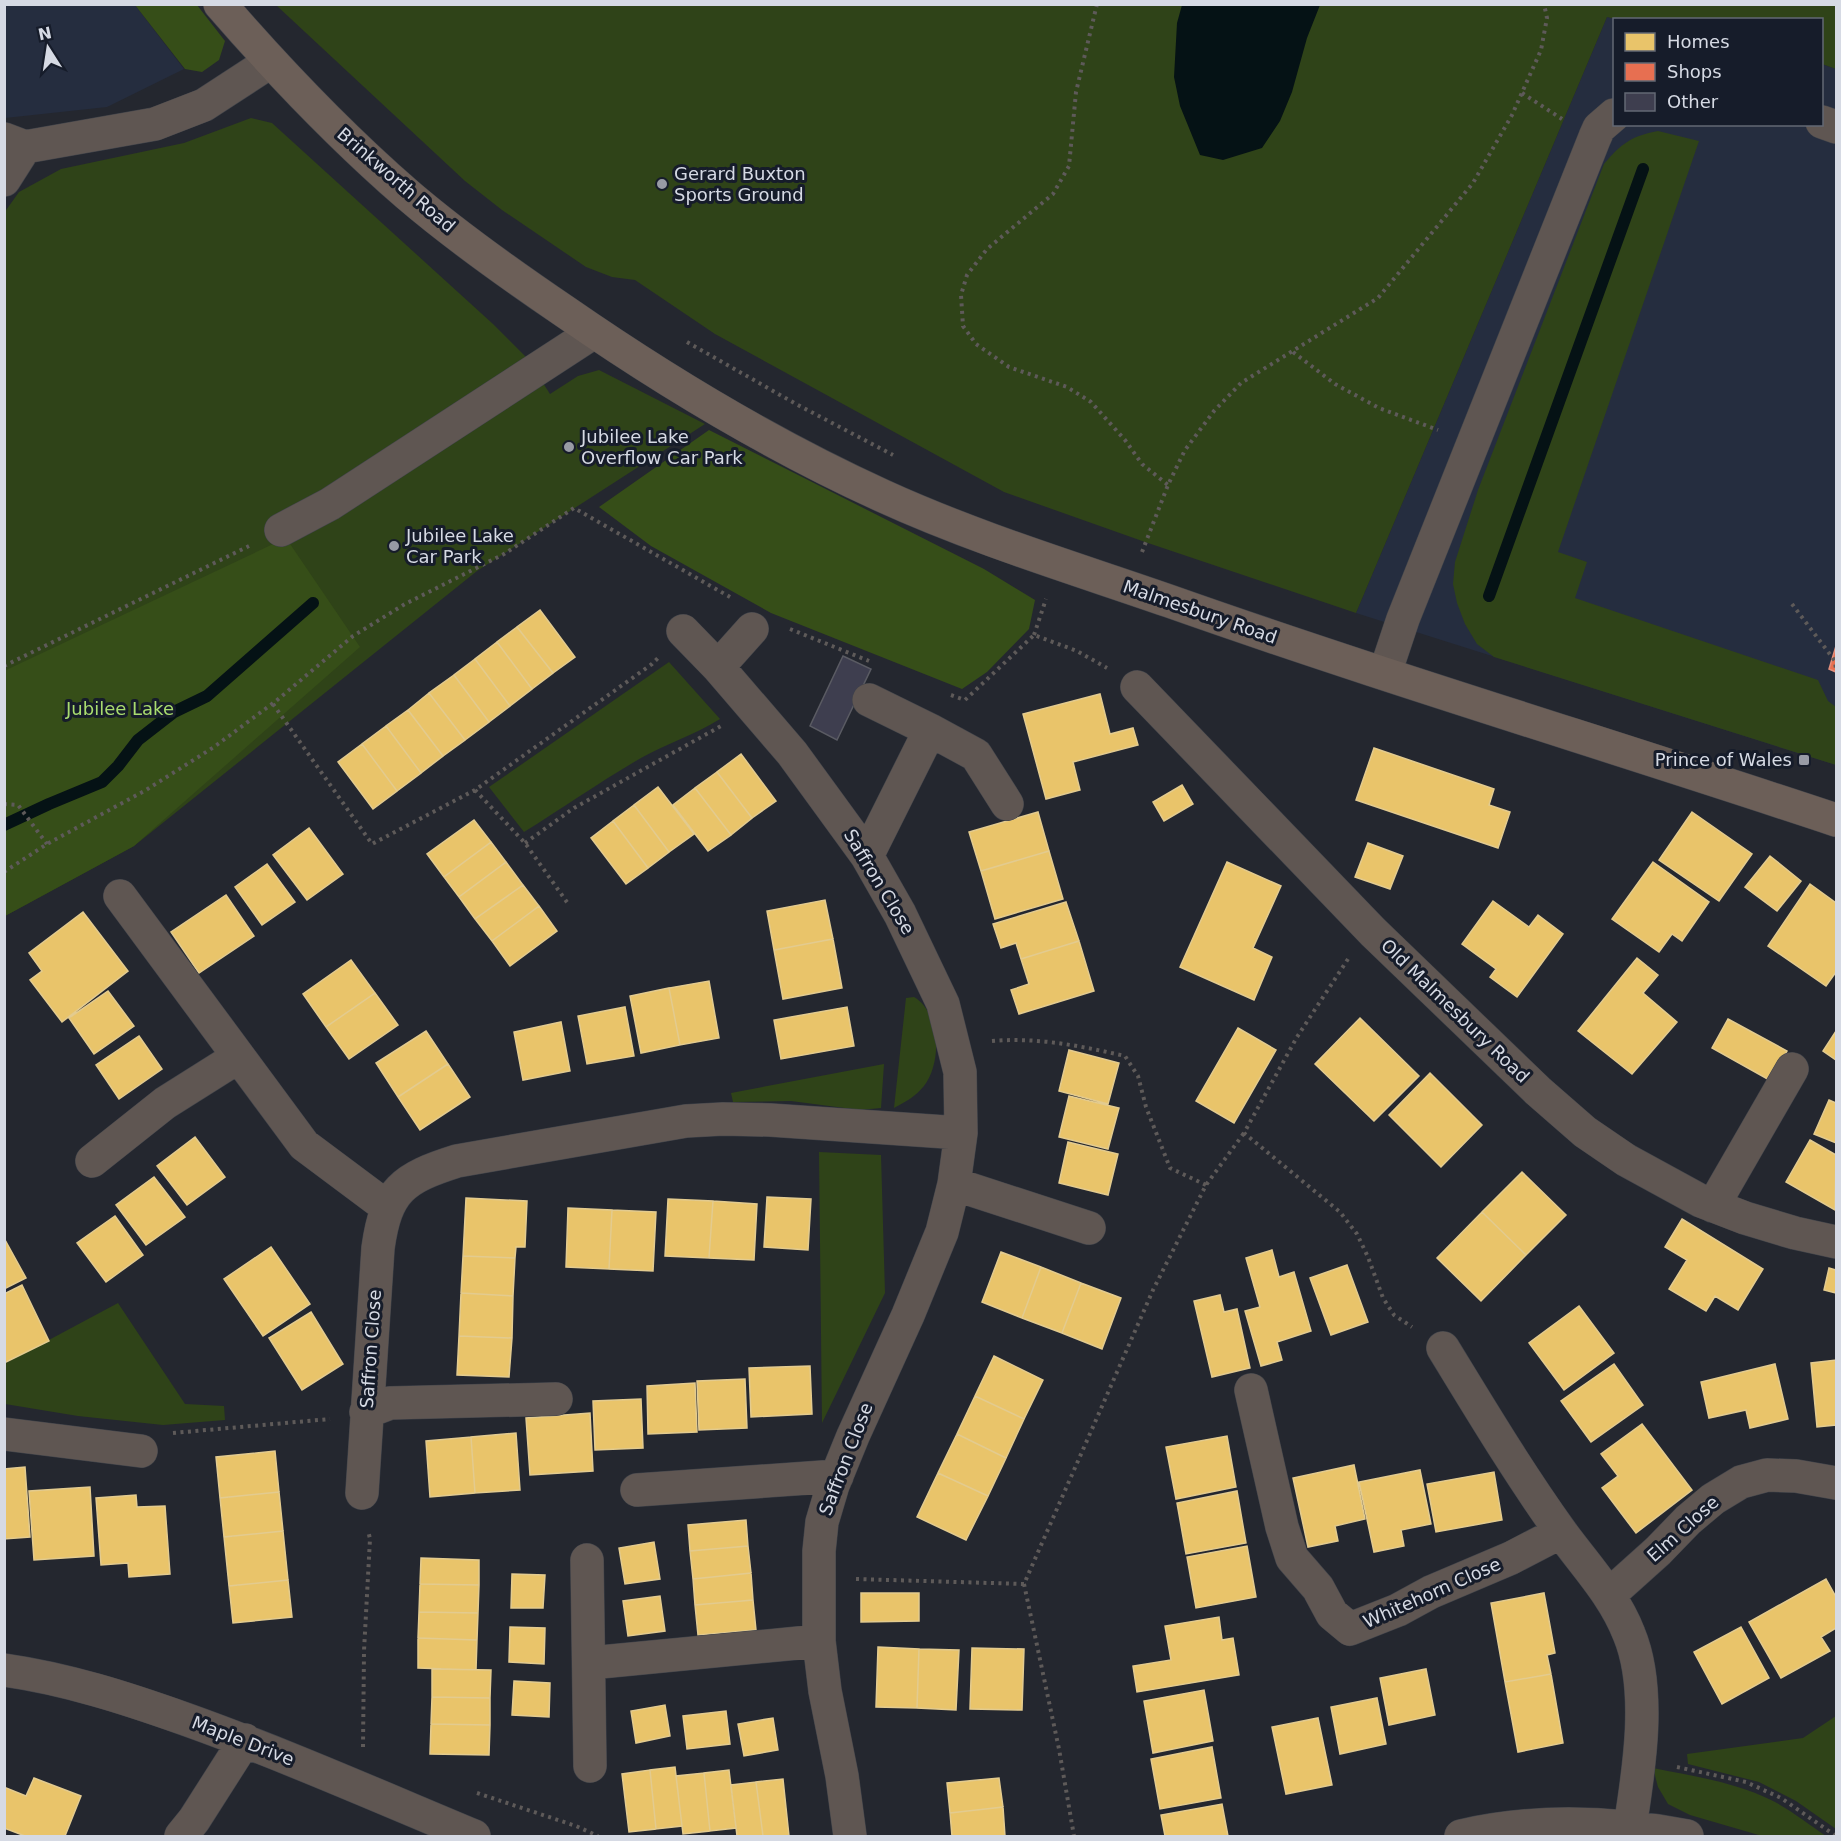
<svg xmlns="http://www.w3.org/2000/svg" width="1841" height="1841" font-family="'DejaVu Sans',sans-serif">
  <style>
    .built { fill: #252d3f }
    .green { fill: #2f4318 }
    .forest { fill: #364e18 }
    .water { fill: #051215 }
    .homes { fill: #e9c46a; stroke: #e3cb8f; stroke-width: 1.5 }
    .shops { fill: #e76f51; stroke: #e28f7d; stroke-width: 1.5 }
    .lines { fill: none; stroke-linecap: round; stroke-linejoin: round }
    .stream { stroke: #051215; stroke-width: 12 }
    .building { fill: #3e3e4f; stroke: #5a5b63; stroke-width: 1.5 }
    .minor-casing { stroke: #41444b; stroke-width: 34 }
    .major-casing { stroke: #41444b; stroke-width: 34 }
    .path { stroke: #5e5a59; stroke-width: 4; stroke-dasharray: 3 4.5; stroke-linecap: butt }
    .minor { stroke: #5f5652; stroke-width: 33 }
    .major { stroke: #6c5f58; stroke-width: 33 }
    .poi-dot { fill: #989ba5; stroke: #161c2a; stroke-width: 2 }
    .labels { text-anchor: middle; stroke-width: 6; stroke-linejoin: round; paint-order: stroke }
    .poi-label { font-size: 18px; fill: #d6dae4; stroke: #161c2a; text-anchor: start }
    .street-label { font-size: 18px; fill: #d6dae4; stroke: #161c2a }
    .park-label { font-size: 18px; fill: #a9dc6f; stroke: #161c2a }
  </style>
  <rect width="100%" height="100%" fill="#24272f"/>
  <path class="built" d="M5,5H135L184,69L107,107L5,118Z
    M1607,17L1619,19L1614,20V124H1822V64L1836,69V765L1356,613Z"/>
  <path class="green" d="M1836,4V69L1822,64V20H1620L1607,17L1356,613L1145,542L1004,492L715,334L635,280L612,277L586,267L502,210L465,181L276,5Z
    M251,118L272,123L493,324L527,358L550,394L578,376L599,370L705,424L477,571L134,846L5,916L4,213L19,192L61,169L184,143Z
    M1658,131L1699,141L1558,552L1587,562L1575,598L1818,680L1828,701L1836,707V765L1494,657L1477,644L1465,624L1457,603L1453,584L1455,562L1478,490L1604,164C1621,144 1631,136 1658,131Z
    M669,662L720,719C694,735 666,744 641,758C601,781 563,808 524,832L489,787Z
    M914,997C941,1013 942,1063 924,1086C915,1097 905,1102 894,1108L906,998Z
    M884,1064L881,1108L860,1110L791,1101L733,1102L731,1093Z
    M819,1152L881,1155L885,1293L822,1423Z
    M118,1303L185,1404L224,1406L225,1420L163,1425L78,1416L5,1404L4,1364Z
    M1836,1716V1829L1796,1801L1759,1782L1688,1764L1687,1754L1803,1738Z
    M1653,1768C1693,1776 1734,1782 1771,1800C1791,1810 1808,1824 1826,1836H1762L1690,1815L1668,1804L1658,1787Z"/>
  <path class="forest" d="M135,5H197L225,41L219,60L202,72L185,69Z
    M709,430L984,569L1035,600L1029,629L987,672L962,689L771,613L651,546L599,507Z
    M286,538L360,647L134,846L5,916L4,671Z"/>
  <path class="water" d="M1182,5H1320L1307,38L1292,92L1280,121L1262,148L1223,160L1200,155L1180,106L1174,77L1177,23Z"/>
  <path class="homes" d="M540,610L575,657L553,673L517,627Z
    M517,627L553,673L532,689L497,642Z
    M497,642L532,689L510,706L475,659Z
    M475,659L510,706L489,722L454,675Z
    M454,675L489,722L465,740L429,693Z
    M429,693L465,740L443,756L408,710Z
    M1100,694L1110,734L1133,728L1138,745L1073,762L1080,790L1046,799L1023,714Z
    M408,710L443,756L421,773L386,726Z
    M386,726L421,773L397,791L362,744Z
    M362,744L397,791L373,809L338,762Z
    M1374,748L1494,789L1489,805L1510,812L1498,848L1356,800Z
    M741,754L776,801L752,818L717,772Z
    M717,772L752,818L731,835L695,788Z
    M1182,785L1193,804L1164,821L1153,802Z
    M658,787L694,834L669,852L634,805Z
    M695,788L731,835L708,851L673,805Z
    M634,805L669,852L648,868L613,821Z
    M1038,812L1049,851L981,871L969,832Z
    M1692,812L1752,854L1719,901L1659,860Z
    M474,820L491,842L444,877L427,854Z
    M613,821L648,868L626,884L591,838Z
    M309,828L343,874L307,900L273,855Z
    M491,842L506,862L459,897L444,877Z
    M1368,843L1403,856L1390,889L1355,877Z
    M1049,851L1063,899L995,919L981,871Z
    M1770,856L1801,881L1777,911L1745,887Z
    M506,862L523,885L475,919L459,897Z
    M1227,862L1281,886L1253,948L1272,957L1254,1000L1180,967Z
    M1653,862L1709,902L1682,941L1672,934L1659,952L1612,919Z
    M267,864L295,902L262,925L235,887Z
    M1810,884L1836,903V972L1826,986L1768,946Z
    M523,885L539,906L492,941L475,919Z
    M226,895L254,936L199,973L171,932Z
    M825,900L833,939L774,950L767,911Z
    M1493,901L1529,927L1538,915L1563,934L1517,997L1490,977L1496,969L1462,944Z
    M1066,902L1079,941L1021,959L1016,943L1001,948L993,924Z
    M539,906L557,931L510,966L492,941Z
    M83,912L128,971L62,1022L30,980L42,971L29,953Z
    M833,939L842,988L783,999L774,950Z
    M1079,941L1094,991L1019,1014L1011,990L1029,984L1021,959Z
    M1637,958L1658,975L1643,993L1677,1022L1632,1074L1578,1031Z
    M351,960L375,993L326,1027L303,994Z
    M709,981L719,1038L680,1045L669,988Z
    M669,988L680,1045L641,1053L630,996Z
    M108,991L134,1026L94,1054L69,1018Z
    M375,993L398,1025L349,1059L326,1027Z
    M625,1007L634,1056L587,1064L578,1016Z
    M847,1007L854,1046L781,1059L774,1020Z
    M1360,1018L1419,1076L1374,1121L1315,1064Z
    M1728,1019L1787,1051L1771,1081L1712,1048Z
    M561,1022L570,1071L523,1080L514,1032Z
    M1238,1028L1276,1050L1234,1123L1196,1101Z
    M426,1031L448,1064L398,1097L376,1063Z
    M1836,1031V1060L1823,1051Z
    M139,1036L162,1069L119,1099L96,1065Z
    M1069,1050L1119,1063L1108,1104L1059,1091Z
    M448,1064L470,1097L420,1130L398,1097Z
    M1430,1073L1482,1125L1441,1167L1389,1115Z
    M1069,1096L1119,1108L1108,1149L1059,1137Z
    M1829,1100L1836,1103V1143L1814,1134Z
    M195,1137L225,1177L187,1205L157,1166Z
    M1810,1140L1836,1155L1835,1210L1786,1182Z
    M1068,1142L1118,1154L1108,1195L1059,1183Z
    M1522,1172L1566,1215L1526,1255L1482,1212Z
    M154,1177L185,1217L146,1245L116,1205Z
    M767,1197L811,1199L808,1250L764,1247Z
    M466,1198L527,1201L525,1247H516L515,1258L463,1256Z
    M668,1199L713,1201L709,1258L665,1256Z
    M713,1201L757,1204L754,1260L709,1258Z
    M568,1208L612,1210L609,1269L566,1267Z
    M612,1210L656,1212L653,1271L609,1269Z
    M1482,1212L1526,1255L1481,1301L1437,1258Z
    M115,1216L143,1255L106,1282L77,1243Z
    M1682,1219L1763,1269L1738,1310L1715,1296L1706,1311L1669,1289L1687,1260L1665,1247Z
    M4,1238L26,1278L4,1289Z
    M271,1247L310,1304L263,1336L224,1279Z
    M1272,1250L1279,1277L1294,1272L1311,1331L1277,1342L1282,1360L1261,1366L1245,1311L1260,1307L1246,1258Z
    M1001,1252L1041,1267L1022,1318L982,1302Z
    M463,1256L515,1258L513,1296L461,1293Z
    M1347,1265L1368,1322L1331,1335L1310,1278Z
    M1041,1267L1081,1283L1062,1333L1022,1318Z
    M1829,1268L1836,1270V1293L1824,1290Z
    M1081,1283L1121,1298L1102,1349L1062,1333Z
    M22,1285L49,1341L4,1363V1294Z
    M461,1293L513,1296L512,1338L459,1336Z
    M1220,1295L1224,1312L1237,1309L1250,1368L1212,1377L1194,1301Z
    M1579,1306L1614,1353L1564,1390L1529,1343Z
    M311,1312L343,1364L302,1390L269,1338Z
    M459,1336L512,1338L509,1377L457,1375Z
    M994,1356L1043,1380L1024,1419L975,1396Z
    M1836,1360V1425L1817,1427L1811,1363Z
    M1614,1364L1643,1405L1591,1442L1561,1401Z
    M1775,1364L1788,1419L1750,1428L1746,1410L1709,1418L1701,1382Z
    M810,1366L812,1414L751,1417L749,1368Z
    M745,1379L747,1428L699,1430L697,1381Z
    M695,1383L697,1432L648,1434L647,1386Z
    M975,1396L1024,1419L1006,1458L957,1434Z
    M641,1399L643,1448L595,1450L593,1401Z
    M590,1413L593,1471L530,1475L526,1418Z
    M1642,1424L1692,1490L1636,1533L1602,1488L1618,1476L1601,1454Z
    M516,1433L520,1490L475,1493L471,1437Z
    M957,1434L1006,1458L988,1496L938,1473Z
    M1227,1436L1236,1487L1176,1499L1166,1447Z
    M471,1437L475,1493L430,1497L426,1441Z
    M275,1451L279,1492L220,1498L216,1457Z
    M1354,1465L1365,1519L1335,1526L1338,1541L1308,1547L1293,1478Z
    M25,1467L30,1537L4,1539V1469Z
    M1420,1470L1431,1524L1401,1530L1404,1546L1374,1552L1359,1482Z
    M1494,1472L1502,1520L1436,1532L1427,1484Z
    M938,1473L988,1496L966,1540L917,1517Z
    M90,1487L94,1556L34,1560L29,1491Z
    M1237,1491L1246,1543L1186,1554L1177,1503Z
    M279,1492L283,1531L224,1537L220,1498Z
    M136,1495L137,1507L165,1506L170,1574L129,1577L128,1563L101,1565L96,1498Z
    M746,1520L748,1546L690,1551L688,1525Z
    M283,1531L288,1580L229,1586L224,1537Z
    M654,1542L660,1579L625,1584L619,1548Z
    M748,1546L751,1573L693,1579L690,1551Z
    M1247,1546L1256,1597L1196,1608L1187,1557Z
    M421,1558L479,1560V1585L420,1584Z
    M751,1573L753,1600L695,1605L693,1579Z
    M512,1574L545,1575L543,1608H511Z
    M1826,1579L1836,1597V1628L1821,1637L1830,1651L1781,1678L1749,1622Z
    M288,1580L292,1617L233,1623L229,1586Z
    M420,1584L479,1585L478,1613L419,1612Z
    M861,1593H919V1621L861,1622Z
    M1544,1593L1555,1653L1547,1655L1551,1674L1505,1682L1491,1603Z
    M660,1596L665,1631L628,1636L623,1601Z
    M753,1600L756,1630L698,1635L695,1605Z
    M419,1612L478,1613L477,1640L418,1638Z
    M1219,1617L1222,1640L1233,1638L1239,1675L1137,1692L1133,1666L1171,1660L1165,1626Z
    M510,1627L545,1628L544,1664L509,1662Z
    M1741,1627L1769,1678L1722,1704L1694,1652Z
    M418,1638L477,1640L476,1670L418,1668Z
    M878,1647L919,1649L917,1708L876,1707Z
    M972,1648L1024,1649L1022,1710L970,1709Z
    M919,1649L959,1650L956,1710L917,1708Z
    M432,1669L491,1670L490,1698L432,1697Z
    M1426,1669L1435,1715L1389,1725L1380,1678Z
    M1551,1674L1563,1743L1518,1752L1505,1682Z
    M514,1681L550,1683L549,1717L512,1715Z
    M1204,1690L1213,1741L1153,1753L1144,1701Z
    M432,1697L490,1698V1725L431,1724Z
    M1377,1698L1386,1744L1340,1754L1331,1707Z
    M665,1705L670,1736L636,1743L631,1711Z
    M726,1711L730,1744L687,1749L683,1716Z
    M773,1718L778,1750L744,1756L738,1724Z
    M1318,1718L1332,1785L1286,1794L1272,1727Z
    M431,1724L490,1725L489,1755L430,1754Z
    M1212,1747L1221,1798L1160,1809L1151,1759Z
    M675,1767L682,1826L656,1829L650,1770Z
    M650,1770L656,1829L629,1832L622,1774Z
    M729,1770L736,1828L710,1831L704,1773Z
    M704,1773L710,1831L683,1834L676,1776Z
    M34,1778L81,1796L65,1836H25L4,1828V1787L26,1796Z
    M999,1778L1003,1807L950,1813L947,1783Z
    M783,1779L789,1836H763L756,1782Z
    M756,1782L763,1836H737L731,1785Z
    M1222,1804L1228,1836H1165L1161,1815Z
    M1003,1807L1005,1836H952L950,1813Z"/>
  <path class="shops" d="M1836,646V672L1829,669Z"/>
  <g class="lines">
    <path class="stream" d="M1489,596L1643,169
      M4,825L49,804L102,782L118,766L138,740L174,712L207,696L313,603"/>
  </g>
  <path class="building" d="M843,656L871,669L837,740L810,726Z"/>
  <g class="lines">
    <g class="minor-casing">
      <path id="minor" d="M1822,122L1836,127
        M4,139L25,147L155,124L204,105L270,62
        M4,180L25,147
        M281,530L330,504L594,332
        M683,631L718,667L752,629
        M718,667L792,753L867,856L900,914L943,1004L960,1072L961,1133L954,1184L942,1232L908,1315L853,1436L833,1485L822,1522L819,1551V1641L825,1691L842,1776L850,1836
        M1385,673L1403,619L1595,137L1599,128L1614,115
        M1137,687L1373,932L1538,1091L1585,1132L1626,1160L1701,1201L1745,1218L1795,1233L1836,1242
        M869,700L930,730L976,755L1007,804
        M867,856L930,730
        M120,896L304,1145L387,1207
        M92,1161L165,1103L238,1057
        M954,1184L1089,1228
        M1713,1206L1792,1069
        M1443,1348C1481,1410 1518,1472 1561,1532C1585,1565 1614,1595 1629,1634C1652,1689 1639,1770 1630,1827
        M1251,1390L1282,1527L1292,1558L1318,1588L1332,1614L1350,1629L1398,1610L1431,1592L1511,1558L1561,1532
        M366,1412L390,1403L556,1399
        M4,1434L141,1451
        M637,1490L837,1476
        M362,1493L378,1248C386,1190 403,1178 457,1161L686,1121L723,1119L770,1120L961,1133
        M587,1560L590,1766
        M1609,1595L1658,1551L1688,1520L1713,1499L1741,1482L1767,1475L1796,1476L1836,1483
        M590,1663L819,1641
        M4,1670C67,1679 126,1698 185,1719C283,1754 378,1796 474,1836
        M181,1836L194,1820L245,1740
        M1461,1836C1534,1819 1614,1822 1687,1836"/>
    </g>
    <g class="major-casing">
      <path id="major" d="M220,4C279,72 340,136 408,195C457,237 511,275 564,311C665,381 771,445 883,496C975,538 1074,568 1169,601C1390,679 1614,746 1836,820"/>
    </g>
    <path class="path" d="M1097,4L1076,92L1069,166L1053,194L987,249L967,275L961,295L963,326L976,344L1009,367L1067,387L1091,402L1125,440L1142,464L1168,485
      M1522,93L1562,119
      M687,342L796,404L893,455
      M1293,352L1335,384L1379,408L1438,430
      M1142,552L1168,485L1185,450L1214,411L1241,383L1378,298L1473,183L1512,115L1541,50L1547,18L1544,4
      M1792,604L1835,661L1836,670
      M790,629L869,661
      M1034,635L1046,599
      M4,666L249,546
      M951,695L965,700L1034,635L1077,651L1107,668
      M273,704L372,844L475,790L652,664L658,658
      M475,790L525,843L569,905
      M4,804L18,805L47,844
      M525,843L574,808L721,726
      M4,872L47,844L146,790L214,747L276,701L353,636L405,604L504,554L574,508L730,597
      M1348,959L1297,1037L1244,1133L1340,1212L1357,1234L1368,1257L1383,1298L1394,1315L1412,1327
      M992,1041C1037,1037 1081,1046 1125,1056L1138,1076L1146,1107L1170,1168L1206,1185
      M173,1433L330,1419
      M856,1579L1024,1584L1153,1290L1206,1185L1244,1133
      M1024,1584L1059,1749L1074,1836
      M363,1747L364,1651L370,1539L368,1530
      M1677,1767L1746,1782L1781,1798L1836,1836
      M477,1793L576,1826L598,1836"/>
    <use href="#minor" class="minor"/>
    <use href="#major" class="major"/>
  </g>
  <g class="poi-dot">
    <circle cx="662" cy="184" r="6"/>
    <circle cx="569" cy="447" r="6"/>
    <circle cx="394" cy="546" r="6"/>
    <rect x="1798" y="754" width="12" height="12" rx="3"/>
  </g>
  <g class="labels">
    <g class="poi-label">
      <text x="674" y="180">Gerard Buxton<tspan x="674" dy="21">Sports Ground</tspan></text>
      <text x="581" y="443">Jubilee Lake<tspan x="581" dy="21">Overflow Car Park</tspan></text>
      <text x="406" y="542">Jubilee Lake<tspan x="406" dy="21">Car Park</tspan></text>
      <text x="1792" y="766" text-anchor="end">Prince of Wales</text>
    </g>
    <g class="street-label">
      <text transform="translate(396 180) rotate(41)" y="6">Brinkworth Road</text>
      <text transform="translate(1200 612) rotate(19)" y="6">Malmesbury Road</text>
      <text transform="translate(879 882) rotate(59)" y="6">Saffron Close</text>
      <text transform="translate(1455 1011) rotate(44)" y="6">Old Malmesbury Road</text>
      <text transform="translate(371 1349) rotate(-86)" y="6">Saffron Close</text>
      <text transform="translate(846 1459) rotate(-69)" y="6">Saffron Close</text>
      <text transform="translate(1683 1529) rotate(-42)" y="6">Elm Close</text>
      <text transform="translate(1432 1593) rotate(-24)" y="6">Whitehorn Close</text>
      <text transform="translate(243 1741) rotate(21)" y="6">Maple Drive</text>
    </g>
    <g class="park-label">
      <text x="120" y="715">Jubilee Lake</text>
    </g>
  </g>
  <rect width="1841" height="1841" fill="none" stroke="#d6dae4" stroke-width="12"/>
  <rect x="1613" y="18" width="210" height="108" fill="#161c2a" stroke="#636874" stroke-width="1.5"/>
  <rect x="1625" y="33" width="30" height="18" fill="#e9c46a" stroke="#636874" stroke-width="1.5"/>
  <text x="1667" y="48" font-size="18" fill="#d6dae4">Homes</text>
  <rect x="1625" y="63" width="30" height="18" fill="#e76f51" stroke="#636874" stroke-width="1.5"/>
  <text x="1667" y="78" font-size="18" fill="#d6dae4">Shops</text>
  <rect x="1625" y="93" width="30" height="18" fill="#3e3e4f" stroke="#636874" stroke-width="1.5"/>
  <text x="1667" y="108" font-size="18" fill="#d6dae4">Other</text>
  <g transform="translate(48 48) rotate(348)" stroke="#161c2a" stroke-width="4.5" paint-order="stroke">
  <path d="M0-4.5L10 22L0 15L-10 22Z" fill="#d6dae4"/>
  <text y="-9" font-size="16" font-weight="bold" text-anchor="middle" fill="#d6dae4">N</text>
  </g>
</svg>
